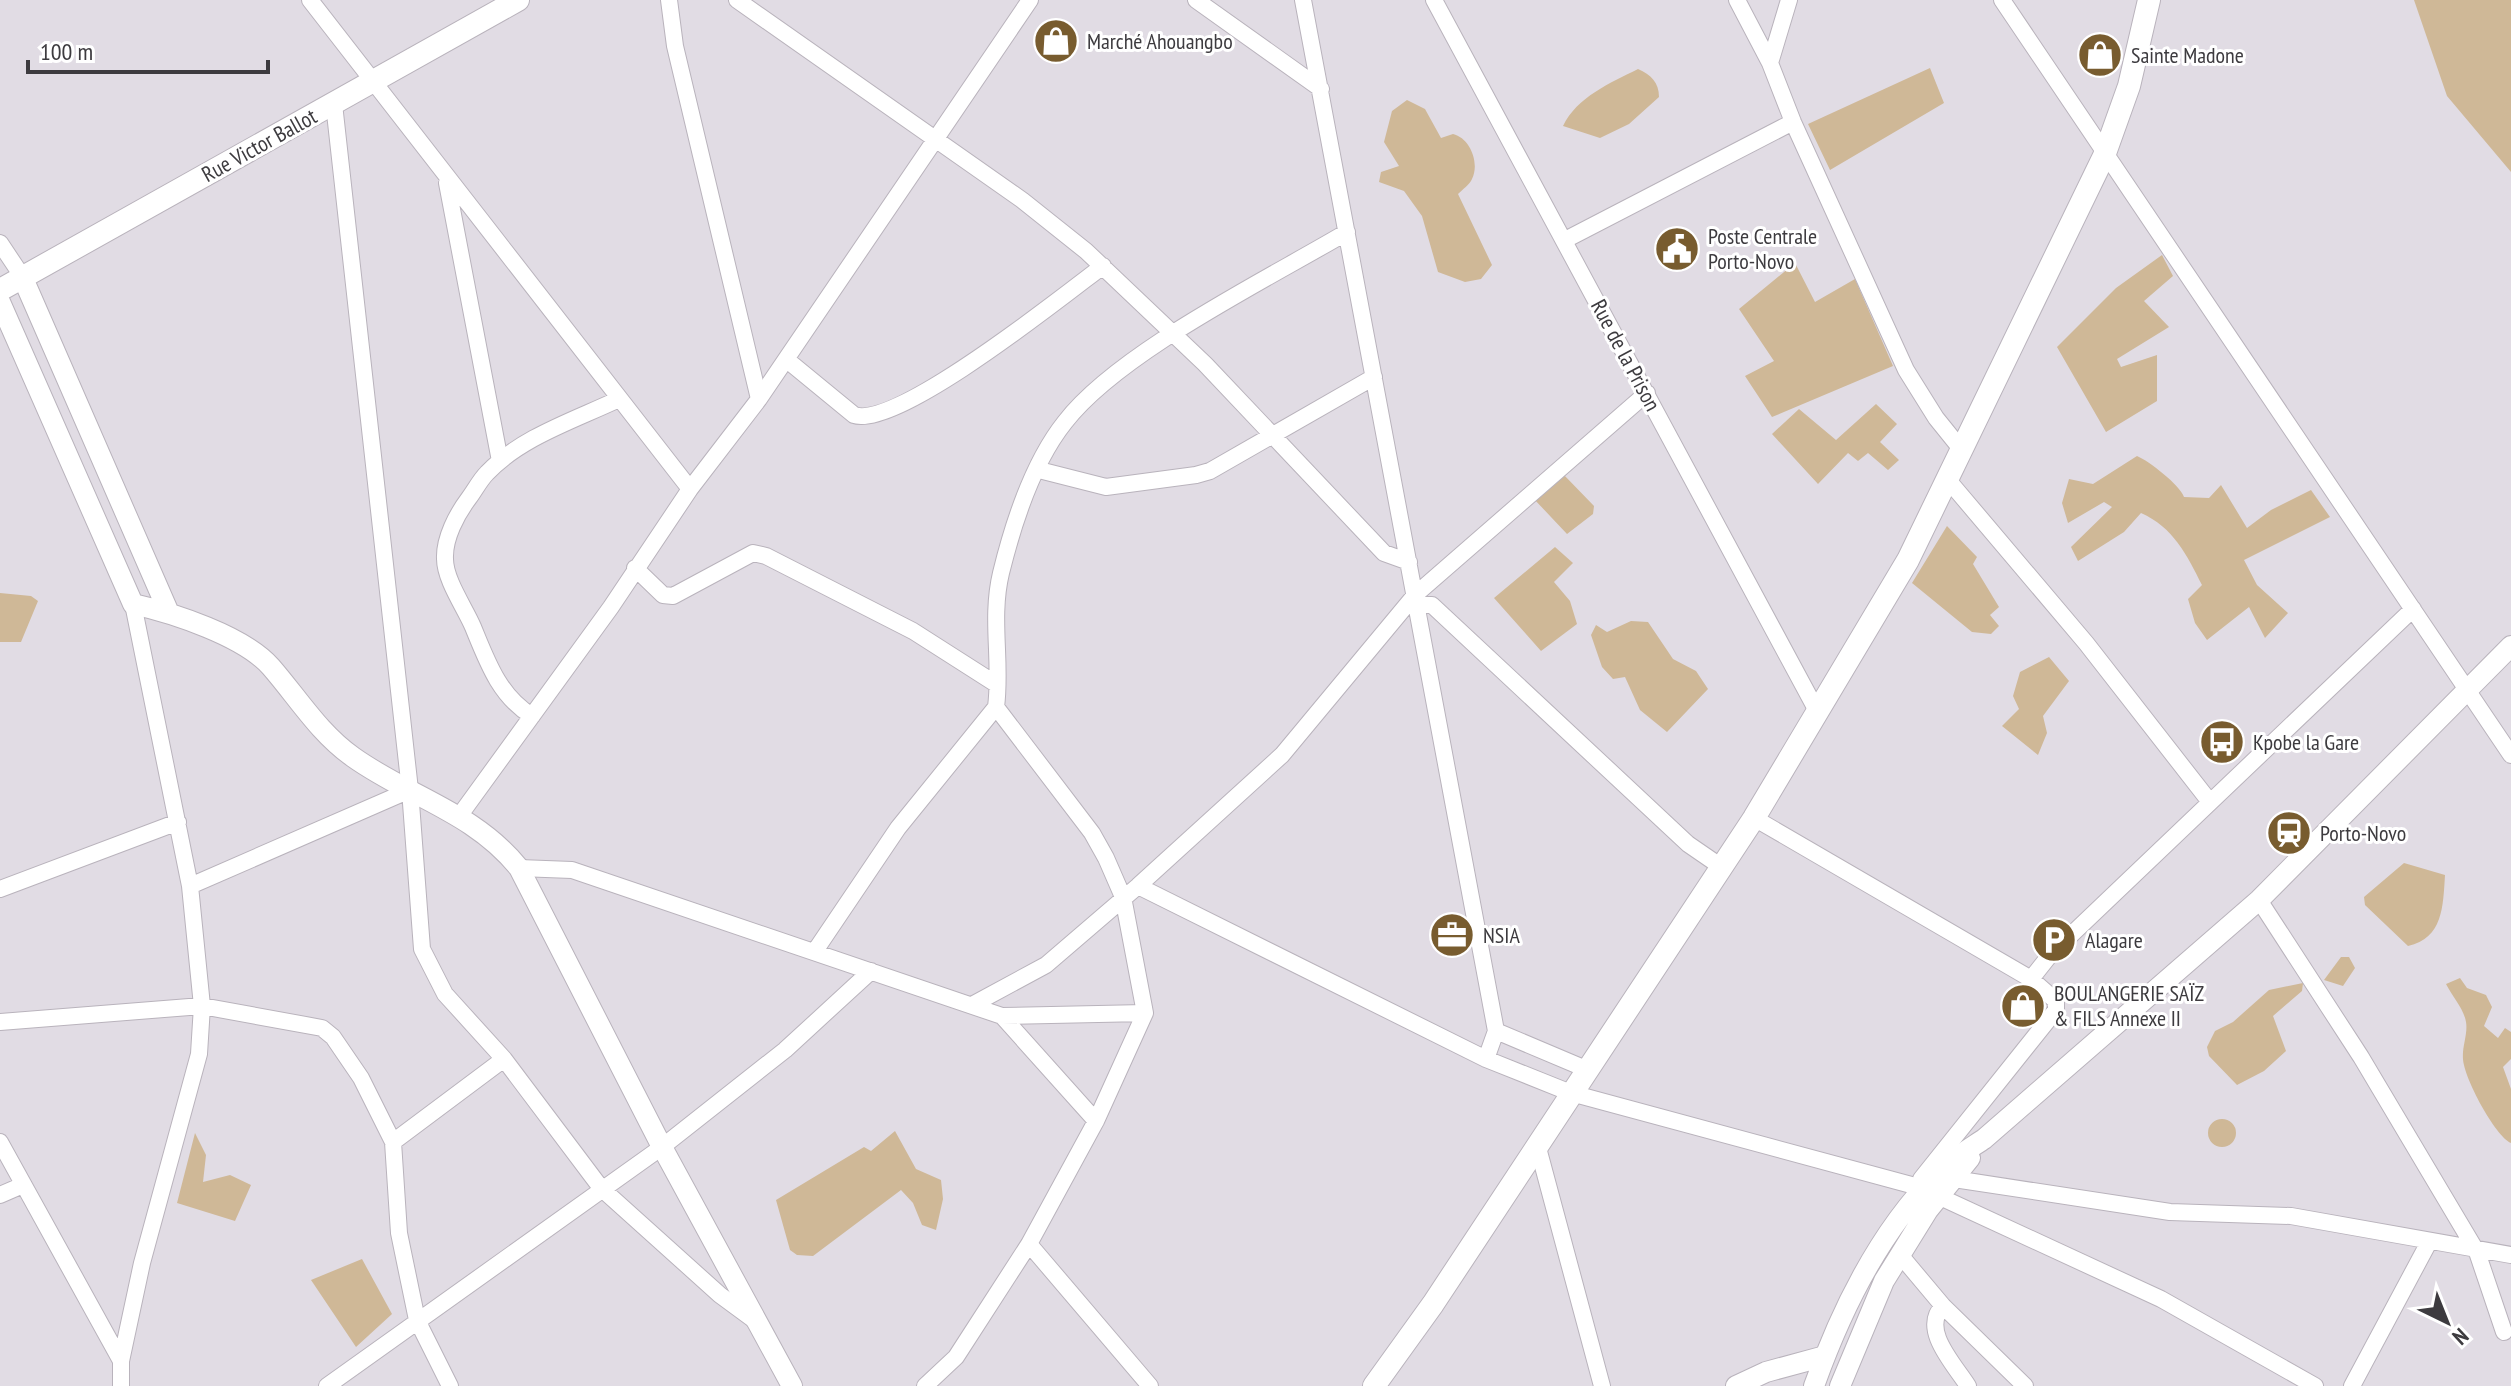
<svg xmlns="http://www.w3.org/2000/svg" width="2511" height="1386" font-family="'PT Sans Narrow',sans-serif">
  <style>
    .green { fill: #cfb897 }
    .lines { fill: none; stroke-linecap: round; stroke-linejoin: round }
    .minor-casing { stroke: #b9b3bc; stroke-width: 18 }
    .tertiary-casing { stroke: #b9b3bc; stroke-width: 22 }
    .secondary-casing { stroke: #b9b3bc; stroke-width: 24 }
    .minor { stroke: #fff; stroke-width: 16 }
    .tertiary { stroke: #fff; stroke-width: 20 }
    .secondary { stroke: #fff; stroke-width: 22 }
    .labels { text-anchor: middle; stroke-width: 6; stroke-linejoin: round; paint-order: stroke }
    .poi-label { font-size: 22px; fill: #3d3b3f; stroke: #fff; text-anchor: start }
    .street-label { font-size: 22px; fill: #3d3b3f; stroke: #fff }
  </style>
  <rect width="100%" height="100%" fill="#e1dce4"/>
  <path class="green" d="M2414,0H2511V172L2447,96Z
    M1930,68L1944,103L1830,170L1808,124Z
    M1638,69C1651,75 1659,82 1659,97L1629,124L1600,138L1563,126C1577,97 1610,83 1638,69Z
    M1407,100L1425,109L1441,138L1453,134C1470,138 1480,163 1472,179C1470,184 1462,190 1458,194L1492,265L1481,279L1465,282L1438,272L1422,216L1404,191L1379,182L1381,172L1399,166L1384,142L1392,111Z
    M2162,255L2173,276L2144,301L2169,327L2117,359L2121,367L2157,355V401L2106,432L2057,347L2116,288Z
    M1795,263L1815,302L1855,279L1893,366L1772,417L1745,376L1774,361L1739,309Z
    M1876,404L1897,424L1880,442L1899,460L1888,470L1868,453L1858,461L1848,453L1818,484L1772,434L1799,409L1836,440Z
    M2137,456C2149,461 2180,485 2184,497L2209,498L2221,485L2247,528L2271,510L2311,490L2330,517L2244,560L2257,585L2288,613L2265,638L2249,607L2207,640L2195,623L2188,599L2202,585C2187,555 2173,527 2141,513L2124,532L2078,561L2071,547L2112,507L2104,502L2068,523L2062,503L2069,479L2093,484Z
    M1564,475L1594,506L1593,514L1567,534L1534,499Z
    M1947,526L1977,557L1973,564L1999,607L1990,615L1999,626L1991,634L1972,632L1912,583Z
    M1555,547L1573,563L1554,582L1570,601L1577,624L1541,651L1494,598Z
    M0,593L31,596L38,601L21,642H0Z
    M1631,621L1648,622L1673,659L1696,671L1708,689L1667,732L1640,710L1625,677L1613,679L1602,667L1591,635L1596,625L1607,632Z
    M2049,657L2069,681L2043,716L2047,733L2038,755L2002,726L2019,709L2013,696L2020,672Z
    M2404,863L2445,875C2443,907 2443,938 2408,946L2365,905L2364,897Z
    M2341,957H2349L2355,968L2343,986L2324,980Z
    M2460,978L2467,988L2486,995L2492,1007L2484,1026L2498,1038L2505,1028L2511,1032V1059L2503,1067L2511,1089V1143C2495,1136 2464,1078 2463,1059C2462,1046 2468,1034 2466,1022C2464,1009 2452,996 2446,984Z
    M2303,983L2302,991L2273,1016L2286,1051L2264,1071L2237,1085L2209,1056L2207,1047L2215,1031L2233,1022L2269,990Z
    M2208 1133a14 14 0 1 1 28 0a14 14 0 1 1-28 0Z
    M895,1131L916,1169L941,1180L943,1199L936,1230L922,1225L913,1203L901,1190L813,1256L797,1255L790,1250L776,1200L864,1147L871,1151Z
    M195,1133L206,1155L203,1182L230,1175L251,1185L235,1221L177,1203Z
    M362,1259L392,1314L356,1347L311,1280Z"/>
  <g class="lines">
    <g class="minor-casing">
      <path id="minor" d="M310,0L690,489
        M669,0L675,46L759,399
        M737,0L1022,200L1086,251L1205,364L1384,553L1409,562
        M1196,0L1321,89
        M1303,0L1496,1031L1486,1059
        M1434,0L1817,711
        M1737,0L1770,63
        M1789,0L1770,63L1793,122L1906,370L1936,418L1961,449
        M2002,0L2511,755
        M334,104L410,790L422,949L445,994L504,1059L601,1188L720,1295L754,1320
        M447,183L500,461
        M1565,240L1793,122
        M0,243L22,276
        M787,360L854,415C896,430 1063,296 1103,266
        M1039,470L1106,487L1196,475L1210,471L1374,377
        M1948,480L2086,643L2210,802
        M635,568L663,595L673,596L753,553L766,556L913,631L996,684
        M1417,605H1432L1688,844L1720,866
        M532,716C499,696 487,661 473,627C465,608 445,580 445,559C444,538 457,514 469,498C475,490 480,480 487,473C521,437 575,420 619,399
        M460,815L611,607L690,489L759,399L1030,0
        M1754,818L2031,979L2056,1001V1010L1921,1179
        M519,868L572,870L1002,1016L1145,1013
        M190,886L410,790
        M1138,886L1486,1059L1571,1093L1915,1186L1938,1196L2161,1299L2315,1386
        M0,889L178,822
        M2259,900L2361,1057L2477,1252L2504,1332
        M815,951L898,828L996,707C1002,662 990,619 1001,573C1013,524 1033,462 1065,422C1119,352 1268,279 1347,232
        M2031,979L2050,955L2413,609
        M972,1005L1046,965L1138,886L1282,755L1415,595L1647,393
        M1002,1016L1096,1121
        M0,1022L202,1006L322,1028L333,1037L361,1078L393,1142L399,1233L417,1320L450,1386
        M1496,1031L1586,1069
        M0,1142L121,1361
        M393,1142L504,1059
        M1537,1144L1602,1386
        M1954,1179L2170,1212L2291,1216L2511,1255
        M0,1195L23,1185
        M1029,1244L1150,1386
        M1901,1256L1943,1306L2025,1386
        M1943,1306C1920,1329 1954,1364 1968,1386
        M121,1386V1361L142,1263L199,1054L202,1006L190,886L133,604
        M327,1386L662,1147L785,1050L871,971
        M925,1386L956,1357L1029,1244L1096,1121L1145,1013L1123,897L1106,858L1092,833L996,707
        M2352,1386L2429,1242"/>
    </g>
    <g class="tertiary-casing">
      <path id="tertiary" d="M22,276L169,613
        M0,302L133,604C173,613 244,636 271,667C298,698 319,733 353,757C409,797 474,812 519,868L662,1147L792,1386
        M1736,1386L1766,1372L1825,1356
        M1814,1386C1841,1310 1881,1229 1939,1172C1952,1159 1969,1149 1984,1139L2259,900L2511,646
        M1840,1386L1884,1281L1928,1210L1970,1158"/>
    </g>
    <g class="secondary-casing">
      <path id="secondary" d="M0,290L518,0
        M1374,1386L1433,1304L1754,818L1908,560L2104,156L2129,86L2149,0"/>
    </g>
    <use href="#minor" class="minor"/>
    <use href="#tertiary" class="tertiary"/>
    <use href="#secondary" class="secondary"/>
  </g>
  <defs>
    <g id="shop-disc" transform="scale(2.3)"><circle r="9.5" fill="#785c2f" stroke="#fff"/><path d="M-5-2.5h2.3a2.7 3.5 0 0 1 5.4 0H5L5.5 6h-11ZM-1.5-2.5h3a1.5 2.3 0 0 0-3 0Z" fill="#fff"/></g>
    <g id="civic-disc" transform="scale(2.3)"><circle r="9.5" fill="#785c2f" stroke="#fff"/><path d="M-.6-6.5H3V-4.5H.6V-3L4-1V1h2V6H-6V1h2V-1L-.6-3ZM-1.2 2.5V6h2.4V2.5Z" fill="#fff"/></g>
    <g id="bus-disc" transform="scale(2.3)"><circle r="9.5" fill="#785c2f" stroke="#fff"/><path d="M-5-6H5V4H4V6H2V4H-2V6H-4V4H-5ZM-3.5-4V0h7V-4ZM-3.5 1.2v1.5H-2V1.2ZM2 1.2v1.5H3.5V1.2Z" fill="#fff"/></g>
    <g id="station-disc" transform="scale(2.3)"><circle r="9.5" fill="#785c2f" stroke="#fff"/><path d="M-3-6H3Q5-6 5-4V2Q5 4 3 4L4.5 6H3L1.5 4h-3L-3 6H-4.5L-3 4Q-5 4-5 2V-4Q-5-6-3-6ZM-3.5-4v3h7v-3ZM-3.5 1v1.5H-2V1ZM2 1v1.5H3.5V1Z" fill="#fff"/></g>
    <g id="office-disc" transform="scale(2.3)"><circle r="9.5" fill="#785c2f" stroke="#fff"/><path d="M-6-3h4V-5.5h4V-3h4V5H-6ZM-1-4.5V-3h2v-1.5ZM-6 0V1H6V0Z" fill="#fff"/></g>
    <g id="parking-disc" transform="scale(2.3)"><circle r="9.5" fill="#785c2f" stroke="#fff"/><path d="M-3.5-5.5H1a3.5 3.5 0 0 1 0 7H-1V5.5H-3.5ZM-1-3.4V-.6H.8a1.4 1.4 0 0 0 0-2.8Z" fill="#fff"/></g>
  </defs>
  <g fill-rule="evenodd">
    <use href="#shop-disc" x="1056" y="41"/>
    <use href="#shop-disc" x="2100" y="55"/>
    <use href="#civic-disc" x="1677" y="249"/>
    <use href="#bus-disc" x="2222" y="742"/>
    <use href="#station-disc" x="2289" y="833"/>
    <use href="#office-disc" x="1452" y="935"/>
    <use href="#parking-disc" x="2054" y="940"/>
    <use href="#shop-disc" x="2023" y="1006"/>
  </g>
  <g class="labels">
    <g class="poi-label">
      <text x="1087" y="49">Marché Ahouangbo</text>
      <text x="2131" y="63">Sainte Madone</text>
      <text x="1708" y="244">Poste Centrale<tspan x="1708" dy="25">Porto-Novo</tspan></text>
      <text x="2253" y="750">Kpobe la Gare</text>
      <text x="2320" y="841">Porto-Novo</text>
      <text x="1483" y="943">NSIA</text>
      <text x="2085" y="948">Alagare</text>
      <text x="2054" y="1001">BOULANGERIE SAÏZ<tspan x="2054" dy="25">&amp; FILS Annexe II</tspan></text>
    </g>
    <g class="street-label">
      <text transform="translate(259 145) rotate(-29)" y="8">Rue Victor Ballot</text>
      <text transform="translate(1626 355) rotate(62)" y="8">Rue de la Prison</text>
    </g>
  </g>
  <g transform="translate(2447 1322) rotate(137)" stroke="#ffffff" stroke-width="6" paint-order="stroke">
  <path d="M0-6L14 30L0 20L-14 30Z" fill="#3d3b3f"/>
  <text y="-12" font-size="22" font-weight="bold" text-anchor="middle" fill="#3d3b3f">N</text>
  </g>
  <path d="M28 60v12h240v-12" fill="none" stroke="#3d3b3f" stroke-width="4"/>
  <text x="40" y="60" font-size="24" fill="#3d3b3f" stroke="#ffffff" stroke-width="6" paint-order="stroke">100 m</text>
</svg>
